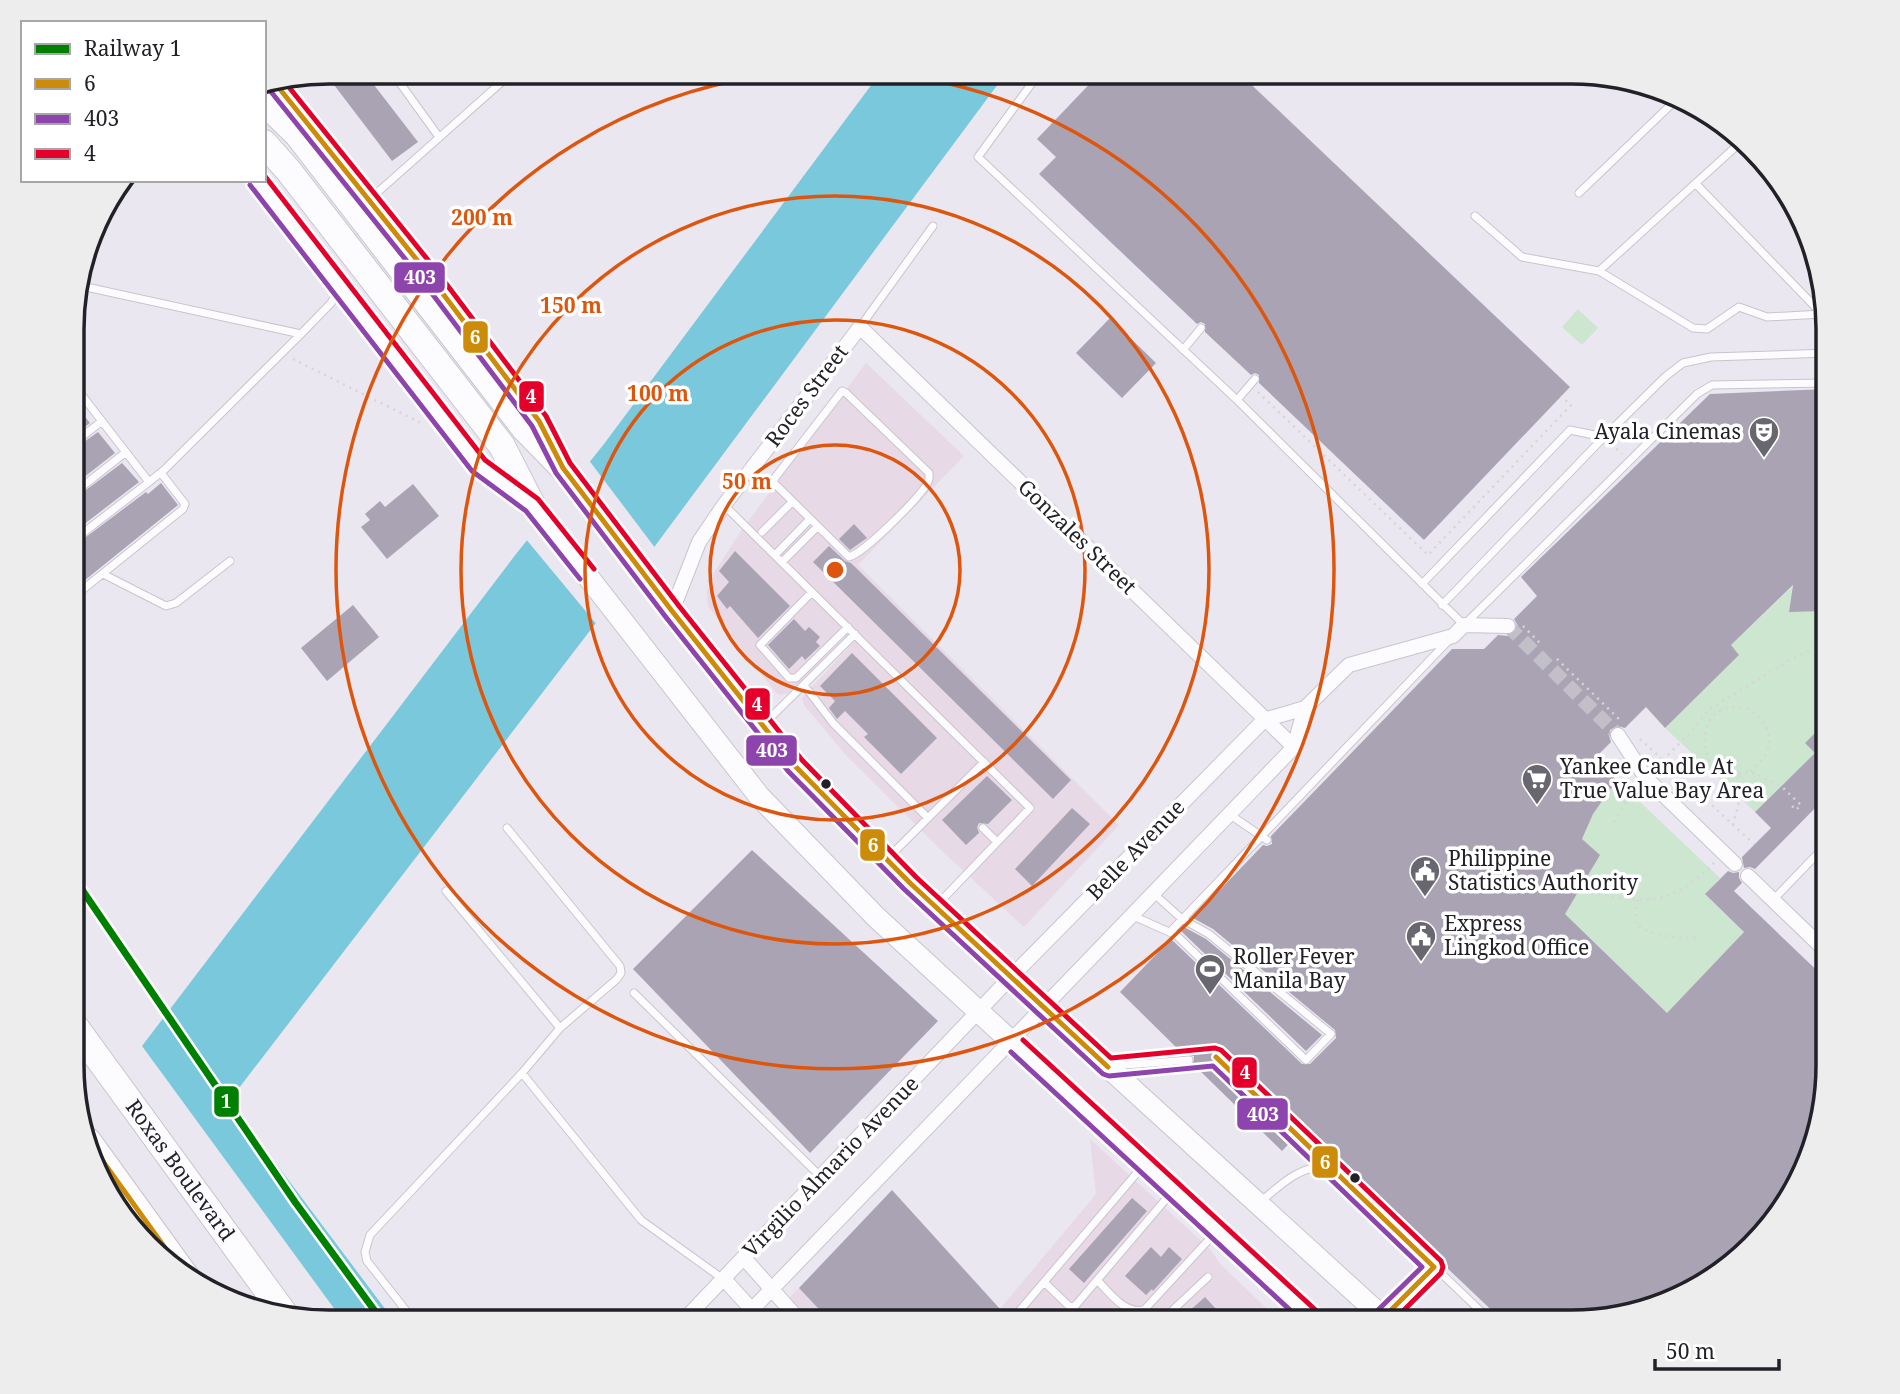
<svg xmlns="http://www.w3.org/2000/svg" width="1900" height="1394" font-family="'Noto Serif',serif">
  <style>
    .commercial { fill: #e7d9e5 }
    .green { fill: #cde6d0 }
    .water { fill: #79c8db }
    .pier { fill: #eae7f1 }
    .building { fill: #a9a3b4 }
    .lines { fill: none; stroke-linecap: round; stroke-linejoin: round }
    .street-tunnel { stroke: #c2bfc9; stroke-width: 14; stroke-dasharray: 14 7; stroke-linecap: butt }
    .lane-casing { stroke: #c8c5cd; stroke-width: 9 }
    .street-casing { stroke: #c8c5cd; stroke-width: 16 }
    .secondary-casing { stroke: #c8c5cd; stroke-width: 23 }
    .highway-casing { stroke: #c8c5cd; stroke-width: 28 }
    .path { stroke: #d6d5d8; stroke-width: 2.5; stroke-dasharray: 2 5; stroke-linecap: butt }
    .lane { stroke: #fcfbfd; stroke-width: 7 }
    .street { stroke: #fcfbfd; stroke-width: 14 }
    .secondary { stroke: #fcfbfd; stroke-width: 21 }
    .highway { stroke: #fcfbfd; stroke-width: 26 }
    .bus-1-casing { stroke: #fff; stroke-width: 10 }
    .bus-2-casing { stroke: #fff; stroke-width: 10 }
    .bus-3-casing { stroke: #fff; stroke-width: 10 }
    .bus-1 { stroke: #cc8b08; stroke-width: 5 }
    .bus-2 { stroke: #8e44ad; stroke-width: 5 }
    .bus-3 { stroke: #e4002b; stroke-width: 5 }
    .rail-1-casing { stroke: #fff; stroke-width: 12 }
    .rail-1 { stroke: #008000; stroke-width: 7 }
    .ring { fill: none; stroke: #de560d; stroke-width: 3.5 }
    .bus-dot { fill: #222127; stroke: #fff; stroke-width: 2.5 }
    .labels { text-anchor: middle; stroke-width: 7; stroke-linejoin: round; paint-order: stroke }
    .street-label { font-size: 21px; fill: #222127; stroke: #fff }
    .poi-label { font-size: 21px; fill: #222127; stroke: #fff; text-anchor: start }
    .rim { fill: none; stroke: #222127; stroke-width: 3.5 }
    .centre { fill: #de560d; stroke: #fff; stroke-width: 3.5 }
    .ring-label { font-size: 21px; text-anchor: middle; font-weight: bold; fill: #de560d; stroke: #fff; stroke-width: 7; stroke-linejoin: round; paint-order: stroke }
    .line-badge { stroke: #fff; stroke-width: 2.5 }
    .badge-label { font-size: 19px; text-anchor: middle; font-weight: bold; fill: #fff }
  </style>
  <rect width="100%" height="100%" fill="#eae7f1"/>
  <path class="commercial" d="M866,363L964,456L858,565L1119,825L1024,927L943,852L845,754L804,705L802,699L805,694L853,643L845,636L791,692L781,695L776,693L708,606L707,591L715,571L741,531Z
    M1090,1139L1210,1249L1221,1265L1281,1322H1012L1000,1309L1096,1194Z
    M799,1288L831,1322H765Z"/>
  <path class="green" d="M1578,309L1598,328L1582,345L1562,327Z
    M1792,587L1789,612L1828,611V720L1805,743L1815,753L1755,812L1665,728L1739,655L1731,645Z
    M1617,780L1720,878L1705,894L1744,932L1667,1013L1565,914L1600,855L1582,839L1593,814Z"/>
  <path class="water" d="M881,72H1007L655,546L229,1101L395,1322H344L142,1046L516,554L604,444Z"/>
  <path class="pier" d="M588,459L656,549L598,626L525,538Z"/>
  <path class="building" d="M364,72L418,142L392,161L325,73Z
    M1101,72H1238L1570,387L1424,540L1259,383V375L1255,373L1251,375L1205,332V324L1201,322L1197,324L1039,174L1056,157L1037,139Z
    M1110,318L1156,363L1122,398L1076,353Z
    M1828,389V611L1789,612L1793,585L1731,645L1739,655L1665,728L1646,707L1625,728L1617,726L1610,730L1609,736L1611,742L1593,760L1617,780L1593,814L1582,839L1600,855L1565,914L1667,1013L1744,932L1705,894L1728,871L1733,873L1739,872V878L1742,883L1734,891L1828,981V1081L1814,1148L1775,1222L1685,1296L1571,1322H1504L1302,1130L1282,1151L1193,1064L1194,1056L1183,1054L1120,992L1171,939L1302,1064H1310L1336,1038L1335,1030L1213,929L1193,918L1263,845L1267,846L1272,844L1271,836L1452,649H1484L1498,635L1508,636L1516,632L1518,626L1514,619L1537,596L1521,577L1710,394Z
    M74,403L90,423L74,435Z
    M98,432L115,453L74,485V449Z
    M122,463L139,482L74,532V499Z
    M161,483L178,505L74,589V546L146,492L148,494Z
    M413,484L439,516L387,559L361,527L370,520L365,514L380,501L385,507Z
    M854,524L867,538L850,550L839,539Z
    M829,546L845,561L851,563L1071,780L1053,799L813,562Z
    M735,551L790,606L758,638L730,606L727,609L717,596L729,582L719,571Z
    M353,605L379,637L327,681L301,648Z
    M794,619L805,631L809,627L820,637L816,642L820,646L805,660L802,656L789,669L768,645Z
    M852,653L937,738L901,774L864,737L868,734L845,711L837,719L829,708L835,701L820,686Z
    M1828,720V795L1755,869L1750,867L1744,868L1742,857L1771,828L1755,812L1815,753L1805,743Z
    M987,776L1012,800L988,824L979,823L977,827L979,833L966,845L942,820Z
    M1072,808L1090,824L1032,886L1015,869Z
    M752,850L938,1021L810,1153L633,969Z
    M1184,927L1206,939L1322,1035L1306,1051L1180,930Z
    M892,1190L1000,1309L1012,1322H831L799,1288Z
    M1132,1198L1147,1211L1084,1283L1069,1269Z
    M1151,1247L1161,1257L1169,1247L1182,1259L1153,1291L1152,1289L1146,1295L1125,1276Z
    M1205,1297L1228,1322H1177Z"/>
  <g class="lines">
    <path class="street-tunnel" d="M1508,626L1618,735"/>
    <g class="lane-casing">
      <path id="lane" d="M392,72L439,137
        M493,72L501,83
        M1040,72L978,157L1237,400L1464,625L1697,394L1712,385L1828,383
        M1512,75L1515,72
        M1696,184L1828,320
        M1579,193L1679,97
        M370,199L513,72
        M1475,216L1522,257L1599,271L1693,328L1707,329L1739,307L1767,317L1822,314
        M1599,271L1741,142
        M77,285L301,334
        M860,327L933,226
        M1183,350L1201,328
        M74,385L149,482L74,540
        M842,391L846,393L929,473C929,479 930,479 927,484C917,500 865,552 849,557L774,483V479Z
        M1237,400L1255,379
        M74,443L102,421
        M149,482L164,470L301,334L331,303L338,292
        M74,493L126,452
        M724,505L1030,808L936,906
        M762,532L792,502
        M775,555L809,520
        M782,562L817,527
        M103,574L166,606L176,603L230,561
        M1422,584L1570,430L1604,437
        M812,592L760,645L789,678H796L848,627
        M76,595L183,509L185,504L161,473
        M1442,605L1604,437L1666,376L1683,363L1711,357L1828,353
        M804,685L833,723L928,818
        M765,723L855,634
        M1229,814L1267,840
        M983,828L997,842
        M888,858L984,762
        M446,891L560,1028
        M1773,900L1828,843
        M1131,915L1176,935L1306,1060L1331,1034L1209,934L1182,919L1153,893
        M1170,932L1450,639
        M634,993L821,1177
        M1113,1066L1189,1060
        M522,1073L641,1220L723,1279
        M1259,1203C1282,1184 1296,1168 1328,1165L1492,1322
        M1097,1280C1110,1293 1124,1314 1144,1310L1215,1233
        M1044,1282L1070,1307L1075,1306L1172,1192
        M1015,1316L1142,1167
        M1385,1316L1434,1267
        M415,1322L367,1261L365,1252L370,1235L522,1073L560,1028L617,979L621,973L620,966L507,828
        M1160,1322L1208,1277"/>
    </g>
    <g class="street-casing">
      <path id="street" d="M672,611L699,542L724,505L860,327L1294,747
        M1618,735L1646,778L1735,864
        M1748,876L1828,953
        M744,1258L801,1322
        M724,1279L763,1322
        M682,1322L1010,978L1264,720L1305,708
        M740,1322L1294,747L1305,708L1349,665L1453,636L1464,625L1508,626"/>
    </g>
    <g class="secondary-casing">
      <path id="secondary" d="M275,83L425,270L539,421L563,468L672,611L795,766L910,883L997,966L1388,1322
        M257,180L479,466L532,505L759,796L876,917L1316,1322"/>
    </g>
    <g class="highway-casing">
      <g id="highway">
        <path d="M264,102L298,135L525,429L563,468"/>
        <path d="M264,143L288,170L502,446L532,505"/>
        <path id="s1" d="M74,1025L286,1316"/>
        <path d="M88,1141L187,1278"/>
      </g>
    </g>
    <path class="path" d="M293,359L421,423
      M1258,392L1428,555L1571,405L1561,396
      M1611,444L1622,454
      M1523,626L1540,643
      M1557,659L1620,720
      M1640,739L1754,844
      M1663,760L1690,733L1708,710L1790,660L1828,641
      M1750,771C1764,761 1774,747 1767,729C1763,719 1755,711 1744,708C1689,696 1692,792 1750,771L1781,786L1801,805L1796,810L1790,804
      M1614,822L1631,793
      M1733,825L1739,802V774
      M1598,894C1650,905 1676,902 1714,863
      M1637,900L1636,924C1652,937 1677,938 1697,938"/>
    <use href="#lane" class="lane"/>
    <use href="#street" class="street"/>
    <use href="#secondary" class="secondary"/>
    <use href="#highway" class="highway"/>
    <g class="bus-1-casing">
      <path id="bus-1" d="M275,83L425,270L539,421L563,468L672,611L795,766L910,883L1108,1067
        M1216,1057L1434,1267
        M89,1142L186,1277
        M1383,1318L1434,1267"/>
    </g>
    <g class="bus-2-casing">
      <path id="bus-2" d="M268,88L418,275L532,426L556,473L665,616L788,771L904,889L1103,1074L1109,1076L1213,1066L1422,1267L1376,1312L1375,1322
        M250,185L472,471L526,511L580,579
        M1011,1052L1303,1322"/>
    </g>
    <g class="bus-3-casing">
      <path id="bus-3" d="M284,81L432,265L546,416L570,463L679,606L802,760L916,877L1111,1058L1215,1048L1221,1050L1441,1261L1443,1267L1441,1273L1396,1318
        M264,175L485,460L538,499L594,569
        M1023,1040L1322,1316"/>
    </g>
    <use href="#bus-1" class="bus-1"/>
    <use href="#bus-2" class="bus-2"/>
    <use href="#bus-3" class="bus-3"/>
    <g class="rail-1-casing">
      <path id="rail-1" d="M74,878L295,1202L383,1322"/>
    </g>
    <use href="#rail-1" class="rail-1"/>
  </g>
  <g class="ring">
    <circle cx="835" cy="570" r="125"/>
    <circle cx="835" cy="570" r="250"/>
    <circle cx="835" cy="570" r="374"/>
    <path d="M870 72A499 499 0 1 1 800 72"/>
  </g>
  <defs>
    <g id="theatre-pin" transform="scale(1.575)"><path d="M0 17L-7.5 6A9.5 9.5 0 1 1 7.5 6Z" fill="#68666e" stroke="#fff"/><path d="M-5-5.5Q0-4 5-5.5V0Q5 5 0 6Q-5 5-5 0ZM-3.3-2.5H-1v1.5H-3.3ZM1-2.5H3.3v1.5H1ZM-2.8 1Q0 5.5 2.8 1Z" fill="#fff"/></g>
    <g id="supermarket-pin" transform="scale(1.575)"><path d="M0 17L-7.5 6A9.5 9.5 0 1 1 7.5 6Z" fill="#68666e" stroke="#fff"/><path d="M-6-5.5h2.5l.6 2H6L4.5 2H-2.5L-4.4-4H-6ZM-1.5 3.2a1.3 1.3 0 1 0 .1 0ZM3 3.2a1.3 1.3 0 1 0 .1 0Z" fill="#fff"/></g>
    <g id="civic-pin" transform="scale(1.575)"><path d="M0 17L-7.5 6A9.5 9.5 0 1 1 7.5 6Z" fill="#68666e" stroke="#fff"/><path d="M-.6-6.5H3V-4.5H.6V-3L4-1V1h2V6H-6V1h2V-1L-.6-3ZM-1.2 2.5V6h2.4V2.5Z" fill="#fff"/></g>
    <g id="stadium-pin" transform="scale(1.575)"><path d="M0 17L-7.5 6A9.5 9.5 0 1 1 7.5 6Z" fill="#68666e" stroke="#fff"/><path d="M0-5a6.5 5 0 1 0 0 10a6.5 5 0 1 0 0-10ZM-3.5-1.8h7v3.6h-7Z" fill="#fff"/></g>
  </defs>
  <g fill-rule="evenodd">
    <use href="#theatre-pin" x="1764" y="432"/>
    <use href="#supermarket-pin" x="1537" y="779"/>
    <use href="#civic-pin" x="1425" y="871"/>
    <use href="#civic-pin" x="1421" y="936"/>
    <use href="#stadium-pin" x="1210" y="969"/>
  </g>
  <g class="bus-dot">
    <circle cx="826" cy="784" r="6"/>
    <circle cx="1355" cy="1178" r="6"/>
  </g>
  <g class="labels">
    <g class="street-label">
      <text transform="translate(807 396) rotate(-53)" y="7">Roces Street</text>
      <text transform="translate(1077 537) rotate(44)" y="7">Gonzales Street</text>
      <text transform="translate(1136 850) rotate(-46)" y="7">Belle Avenue</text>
      <text transform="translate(831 1167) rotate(-46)" y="7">Virgilio Almario Avenue</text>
      <text dy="7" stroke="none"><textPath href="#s1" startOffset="180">Roxas Boulevard</textPath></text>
    </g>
    <g class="poi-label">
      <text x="1741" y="439" text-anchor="end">Ayala Cinemas</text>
      <text x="1560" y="774">Yankee Candle At<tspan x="1560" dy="24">True Value Bay Area</tspan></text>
      <text x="1448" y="866">Philippine<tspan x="1448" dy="24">Statistics Authority</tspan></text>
      <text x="1444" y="931">Express<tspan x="1444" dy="24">Lingkod Office</tspan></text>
      <text x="1233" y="964">Roller Fever<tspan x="1233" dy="24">Manila Bay</tspan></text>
    </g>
  </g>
  <path d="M0 0H1900V1394H0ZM329 84H1571A245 245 0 0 1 1816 329V1065A245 245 0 0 1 1571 1310H329A245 245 0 0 1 84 1065V329A245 245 0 0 1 329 84Z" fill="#ededee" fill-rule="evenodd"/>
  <path class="rim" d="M329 84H1571A245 245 0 0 1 1816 329V1065A245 245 0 0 1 1571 1310H329A245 245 0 0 1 84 1065V329A245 245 0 0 1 329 84Z"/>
  <circle cx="835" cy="570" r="10" class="centre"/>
  <g class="ring-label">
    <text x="482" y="225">200 m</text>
    <text x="571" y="313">150 m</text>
    <text x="658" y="401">100 m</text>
    <text x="747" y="489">50 m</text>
  </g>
  <g class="line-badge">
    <rect x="393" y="261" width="53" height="33" rx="7" fill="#8e44ad"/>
    <rect x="462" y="320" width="27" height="34" rx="7" fill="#cc8b08"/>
    <rect x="518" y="380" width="27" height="33" rx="7" fill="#e4002b"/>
    <rect x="744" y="687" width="27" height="34" rx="7" fill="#e4002b"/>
    <rect x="745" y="734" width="53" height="33" rx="7" fill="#8e44ad"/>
    <rect x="859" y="828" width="27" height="34" rx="7" fill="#cc8b08"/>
    <rect x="1231" y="1056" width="27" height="33" rx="7" fill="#e4002b"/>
    <rect x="213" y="1085" width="27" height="33" rx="7" fill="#008000"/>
    <rect x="1236" y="1097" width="53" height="34" rx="7" fill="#8e44ad"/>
    <rect x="1311" y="1145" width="28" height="34" rx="7" fill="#cc8b08"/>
  </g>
  <g class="badge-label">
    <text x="420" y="284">403</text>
    <text x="475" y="344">6</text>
    <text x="531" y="403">4</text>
    <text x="757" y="711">4</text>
    <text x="772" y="757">403</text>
    <text x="873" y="852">6</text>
    <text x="1245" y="1079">4</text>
    <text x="226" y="1108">1</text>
    <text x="1263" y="1121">403</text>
    <text x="1325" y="1169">6</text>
  </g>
  <rect x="21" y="21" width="245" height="161" fill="#ffffff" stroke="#a7a6a9" stroke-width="2"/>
  <rect x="35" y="44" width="35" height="10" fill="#008000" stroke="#a7a6a9" stroke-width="2"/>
  <text x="84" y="56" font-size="21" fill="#222127">Railway 1</text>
  <rect x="35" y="79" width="35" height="10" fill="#cc8b08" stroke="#a7a6a9" stroke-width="2"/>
  <text x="84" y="91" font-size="21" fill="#222127">6</text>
  <rect x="35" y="114" width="35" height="10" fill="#8e44ad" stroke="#a7a6a9" stroke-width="2"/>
  <text x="84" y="126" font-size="21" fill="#222127">403</text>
  <rect x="35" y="149" width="35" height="10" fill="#e4002b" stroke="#a7a6a9" stroke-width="2"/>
  <text x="84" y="161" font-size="21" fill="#222127">4</text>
  <path d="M1655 1359v10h124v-10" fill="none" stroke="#222127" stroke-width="3.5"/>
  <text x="1666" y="1359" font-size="21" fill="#222127" stroke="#ffffff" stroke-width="5" paint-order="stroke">50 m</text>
</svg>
